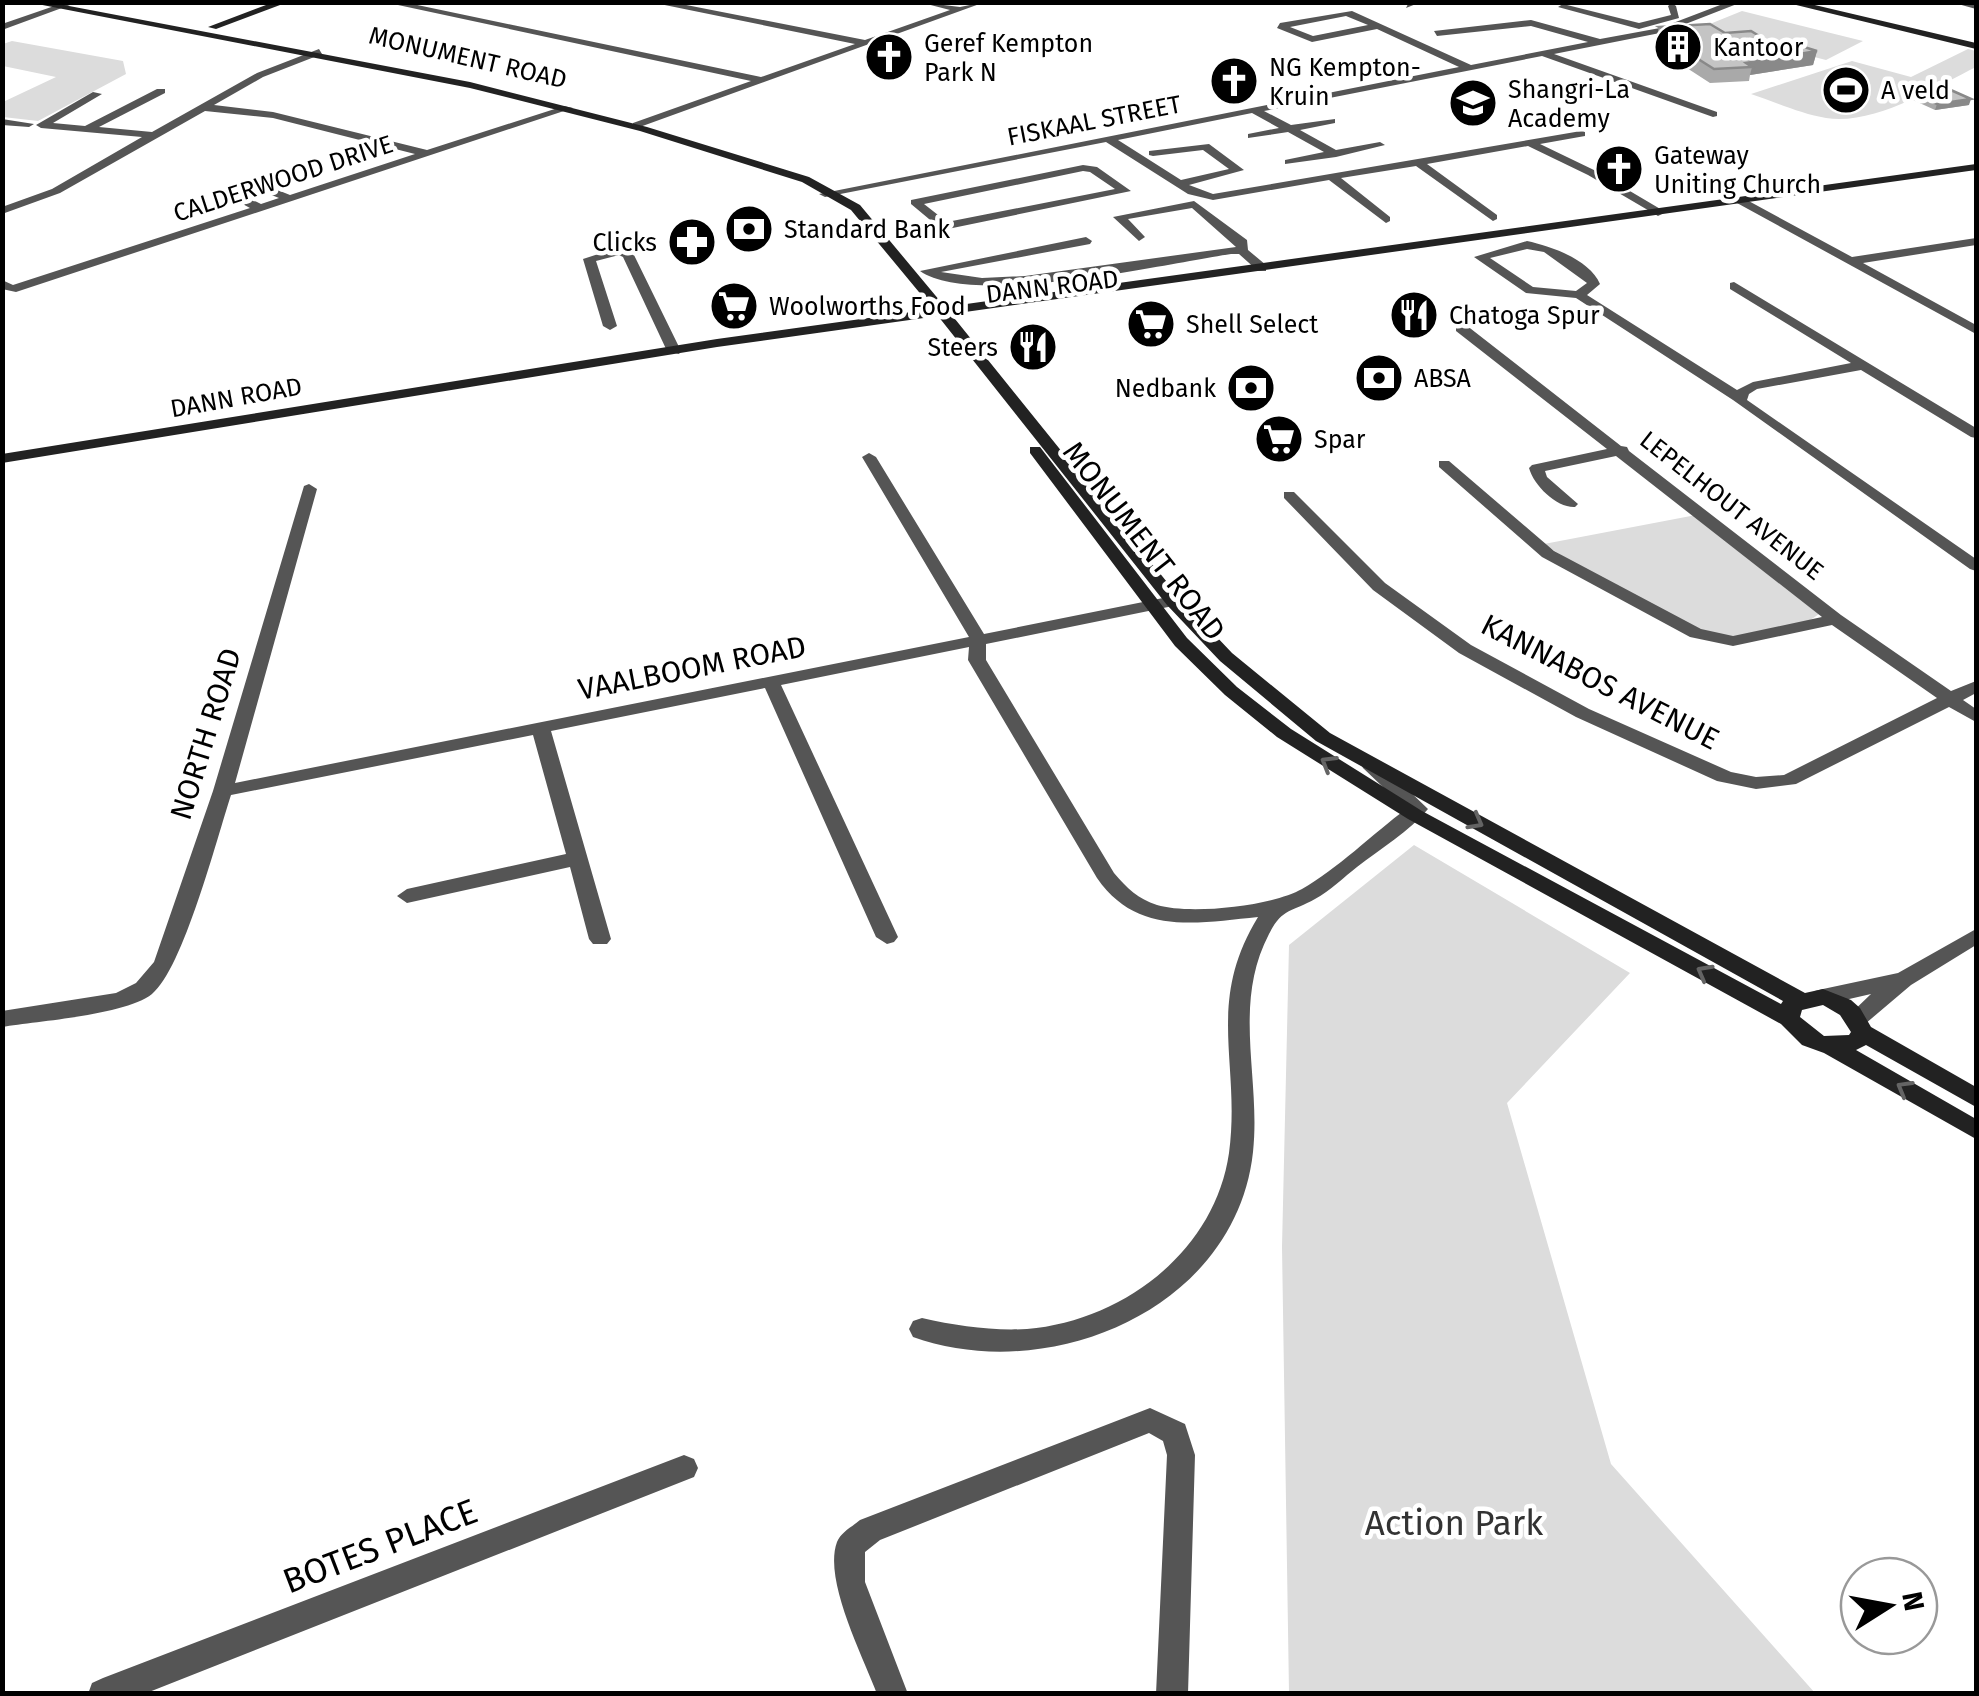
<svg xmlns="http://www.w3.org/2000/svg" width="1979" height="1696" font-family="'Fira Sans',sans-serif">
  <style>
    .green { fill: #dcdcdc }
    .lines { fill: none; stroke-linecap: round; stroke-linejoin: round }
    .street { fill: #555; fill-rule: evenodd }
    .secondary { fill: #222; fill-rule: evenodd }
    .wall { fill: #a9a9a9 }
    .shaded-wall { fill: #898989 }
    .building { fill: #c4c4c4; stroke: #898989; stroke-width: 2.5 }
    .oneway { stroke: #646464 }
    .labels { text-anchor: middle; stroke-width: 9; stroke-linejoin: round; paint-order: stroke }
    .far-poi-label { font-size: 25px; fill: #000; stroke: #fff; text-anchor: start }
    .far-street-label { font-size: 25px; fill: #000; stroke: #fff }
    .street-label { font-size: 30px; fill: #000; stroke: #fff }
    .near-park-label { font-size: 35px; fill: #333; stroke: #fff }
    .near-street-label { font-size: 35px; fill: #000; stroke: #fff }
  </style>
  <rect width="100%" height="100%" fill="#fff"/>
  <path class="green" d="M1742,11L1863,41L1826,60L1700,28Z
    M12,41L123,61L126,74L38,121L3,117V102L56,77L3,66V44Z
    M1968,49L1976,51V67C1936,87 1873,126 1826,118C1801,114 1775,102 1751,94L1852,61L1911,77Z
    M1696,515L1819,614L1809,621C1784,626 1757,635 1732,636C1689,637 1582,569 1544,544Z
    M1414,845L1630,973L1507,1103L1611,1464L1815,1693H1289L1282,1247L1289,945Z"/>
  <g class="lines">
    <path class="street" d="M384,2H403L761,77L855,44L650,2H671L865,40L950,10L919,2L960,7L985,2L637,128L633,127V123L751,81Z
      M1409,2H1421L1406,8Z
      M1728,2H1742L1665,32L1554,54L1717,112V116L1713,117L1542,56L1264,111L1291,125L1335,119V123L1300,130L1336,150L1380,142L1385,145L1336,157L1285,164V160L1324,152L1288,132L1248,138V134L1279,128L1252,113L1118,140L1181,180L1229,169L1203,150L1153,156L1149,155V151L1209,144L1244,170L1189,185L1213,194L1581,131L1585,132V136L1540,144L1596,171L1662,210V214L1658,216L1588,175L1528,146L1427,164L1497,215V219L1493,221L1416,166L1341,178L1390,217V221L1386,223L1329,180L1213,200L1188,194L1106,142L825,197L819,194L1459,67L1377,29L1312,42L1277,28L1280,23L1352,11L1471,65L1588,42L1531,26L1437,36L1434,31L1531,20L1600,39L1660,28ZM1346,16L1368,25L1313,36L1290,27Z
      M1957,2L1976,3V9L1958,4Z
      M63,3L70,5L2,30V24Z
      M1672,3L1676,6L1679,18L1639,29L1558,7L1563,4L1639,23L1671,15L1668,6Z
      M319,49L322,54L263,77L214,105L273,112L427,150L564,106L573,108L16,292L2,289V280L13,285L250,208L226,195V191L260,183L290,195L415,154L273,118L205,111L60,193L2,214V207L52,189L142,137L41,128L36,125L93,92L102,94L53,123L85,126L157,89H165V93L99,127L152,132L257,73ZM259,190L279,198L261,204L241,194Z
      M2,119L34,124L29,127L2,125Z
      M1083,165L1097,167L1131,191L909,237L903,233L935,224L911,204V200ZM1083,171L1090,172L1115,189L947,222L924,204Z
      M1737,199H1745L1852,257L1976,238V245L1863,263L1976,325V334L1737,203Z
      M1194,201L1247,240L1248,250L1266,265V271H1258L1239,254H1231C1164,264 973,308 920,271L1086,237L1092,241L1090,244L941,272L982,278L1025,276L1236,247L1192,208L1128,219L1145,237L1139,241L1113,217Z
      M1527,241C1551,246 1590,260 1600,284L1587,295L1737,390L1753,382L1851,363L1730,289V283L1734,282L1976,428V438L1971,437L1861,370L1757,389L1749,394L1747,400L1976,559V571L1970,569L1733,400L1576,298L1526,293L1474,257ZM1527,249L1544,252L1587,283L1576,291L1533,287L1490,258Z
      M620,247L634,255L681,351L679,354L667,351L623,257L619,255L596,261L617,326L610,330L603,326L583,259Z
      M1456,325H1466L1621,446L1627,447L1629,451L1841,615L1951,691L1976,681V693L1963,700L1976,709V722L1949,707L1796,784L1756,789L1717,781L1576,717L1459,653L1373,590L1284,498V492H1294L1385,583L1471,645L1589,709L1731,772L1756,777L1784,775L1937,698L1832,625L1733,646L1690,637L1542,557L1439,467V461H1449L1554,551L1701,629L1733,636L1822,617L1616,456L1545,471L1547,477L1578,504L1575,507C1557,508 1534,486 1529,468L1532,465L1607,449L1456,331Z
      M869,453L876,457L984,634L1173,596L1181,601L1173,606L986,644V660L1114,873C1127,888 1138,899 1157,905C1190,915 1272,906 1302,889C1336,870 1374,833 1406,809L1363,768L1361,764L1363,760H1377L1428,809C1410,831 1380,849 1357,867C1344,877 1330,891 1315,899C1292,912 1282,908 1269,934C1232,1005 1261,1078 1253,1152C1236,1309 1050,1386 913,1337L909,1329L913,1321L922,1318C957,1326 992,1331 1027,1329C1123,1321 1215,1251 1229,1153C1241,1063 1205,1004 1258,917C1197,923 1137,936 1097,878L968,660L969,647L781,685L898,937L894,942L887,944L876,937L765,688L551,731L611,939L607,944H593L589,939L570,867L407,903L397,896L407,889L566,854L533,735L231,795C217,838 183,969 152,994C126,1015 38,1021 2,1027V1011L116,993L136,983L154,962L213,791L304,486L309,484L317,489L235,783L969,637L862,457Z
      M1976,929V945L1911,985L1865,1024H1849L1846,1018L1871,994L1823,1005L1815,1003L1812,997L1815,991L1823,989L1898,973Z
      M1150,1408L1185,1424L1195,1455L1188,1694H1156L1167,1455L1163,1441L1149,1433L880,1540L865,1552V1582L908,1694H877C863,1656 823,1580 837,1542C841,1532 852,1527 860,1520Z
      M684,1455L694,1459L698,1468L694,1477L144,1694H88L92,1683L103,1678Z"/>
    <path class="secondary" d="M27,2H48L470,82L647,127L809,177L860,205L945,307L1976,164V170L951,314L1179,597L1232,653L1330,733L1805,993L1823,989L1851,1000L1860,1008L1871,1027L1976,1087V1107L1866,1045L1856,1050L1976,1119V1139L1824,1053L1802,1045L1781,1024L1408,819L1277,737L1225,695L1175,646L1030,453V447H1040L1187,638L1237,687L1291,729L1422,811L1781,1004L1783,1001L1316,741L1220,661L1167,605L938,316L717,347L2,463V454L717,339L933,309L851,210L802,182L640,131L470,88ZM1823,1005L1840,1015L1851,1032L1849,1035L1824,1036L1800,1017L1802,1010Z
      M274,2H288L216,29L208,27Z
      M1784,2H1802L1976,43V49Z"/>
  </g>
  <path class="wall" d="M1659,27L1725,33L1774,45L1817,51L1813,65L1750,75L1749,81L1710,83L1673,59L1675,52L1656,40Z
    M1915,94L1969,105L1935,110L1913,100Z"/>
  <path class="shaded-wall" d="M1817,51L1813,65L1750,75L1752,67L1746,63Z
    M1971,99L1969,105L1935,110L1937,104Z"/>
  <path class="building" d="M1710,24L1725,33L1751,31L1774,45L1788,42L1817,51L1746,63L1752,67L1714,69L1676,45H1689L1659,27Z
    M1944,87L1971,99L1937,104L1915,94Z"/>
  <defs><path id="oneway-chevron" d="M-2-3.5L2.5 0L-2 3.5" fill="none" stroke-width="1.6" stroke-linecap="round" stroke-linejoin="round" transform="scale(2.5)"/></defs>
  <g class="oneway">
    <use href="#oneway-chevron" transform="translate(1328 763) rotate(-149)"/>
    <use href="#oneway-chevron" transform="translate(1476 822) rotate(29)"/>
    <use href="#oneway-chevron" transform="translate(1704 972) rotate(-151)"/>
    <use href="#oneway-chevron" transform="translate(1904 1088) rotate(-150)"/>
  </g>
  <defs>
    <g id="building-disc" transform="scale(2.5)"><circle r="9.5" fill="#000" stroke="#fff"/><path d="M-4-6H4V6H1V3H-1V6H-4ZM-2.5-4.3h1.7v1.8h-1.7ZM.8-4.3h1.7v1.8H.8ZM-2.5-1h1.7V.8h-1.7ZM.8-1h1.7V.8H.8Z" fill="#fff"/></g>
    <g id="church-disc" transform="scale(2.5)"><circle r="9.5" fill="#000" stroke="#fff"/><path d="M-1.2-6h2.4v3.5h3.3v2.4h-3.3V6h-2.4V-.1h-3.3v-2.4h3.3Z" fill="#fff"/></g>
    <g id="stadium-disc" transform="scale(2.5)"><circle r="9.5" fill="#000" stroke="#fff"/><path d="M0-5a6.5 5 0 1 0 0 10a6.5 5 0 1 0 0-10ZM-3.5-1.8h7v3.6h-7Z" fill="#fff"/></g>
    <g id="school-disc" transform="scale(2.5)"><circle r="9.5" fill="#000" stroke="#fff"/><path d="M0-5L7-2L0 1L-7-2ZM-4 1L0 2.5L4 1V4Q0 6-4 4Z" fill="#fff"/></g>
    <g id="bank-disc" transform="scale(2.5)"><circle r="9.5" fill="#000" stroke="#fff"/><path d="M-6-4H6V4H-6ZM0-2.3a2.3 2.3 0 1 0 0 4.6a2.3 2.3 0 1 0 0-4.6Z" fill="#fff"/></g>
    <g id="pharmacy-disc" transform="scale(2.5)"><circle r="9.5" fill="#000" stroke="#fff"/><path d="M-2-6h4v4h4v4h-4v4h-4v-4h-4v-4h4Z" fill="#fff"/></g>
    <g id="supermarket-disc" transform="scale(2.5)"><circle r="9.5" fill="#000" stroke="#fff"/><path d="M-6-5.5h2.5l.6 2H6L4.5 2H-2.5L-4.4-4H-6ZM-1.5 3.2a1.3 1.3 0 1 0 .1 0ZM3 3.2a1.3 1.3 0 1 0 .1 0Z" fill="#fff"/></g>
    <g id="restaurant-disc" transform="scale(2.5)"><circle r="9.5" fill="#000" stroke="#fff"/><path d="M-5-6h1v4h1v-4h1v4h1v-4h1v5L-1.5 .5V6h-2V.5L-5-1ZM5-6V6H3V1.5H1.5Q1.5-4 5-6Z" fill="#fff"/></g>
  </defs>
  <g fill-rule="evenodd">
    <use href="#building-disc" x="1678" y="47"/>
    <use href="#church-disc" x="889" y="57"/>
    <use href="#church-disc" x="1234" y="81"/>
    <use href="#stadium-disc" x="1846" y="90"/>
    <use href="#school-disc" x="1473" y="103"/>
    <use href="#church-disc" x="1619" y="169"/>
    <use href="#bank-disc" x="749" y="229"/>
    <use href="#pharmacy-disc" x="692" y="242"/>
    <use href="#supermarket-disc" x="734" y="306"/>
    <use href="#restaurant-disc" x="1414" y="315"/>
    <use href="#supermarket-disc" x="1151" y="324"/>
    <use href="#restaurant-disc" x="1033" y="347"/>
    <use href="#bank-disc" x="1379" y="378"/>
    <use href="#bank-disc" x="1251" y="388"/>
    <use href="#supermarket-disc" x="1279" y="439"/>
  </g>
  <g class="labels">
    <g class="far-poi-label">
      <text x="924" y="52">Geref Kempton<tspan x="924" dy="29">Park N</tspan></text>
      <text x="1713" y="56">Kantoor</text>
      <text x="1269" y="76">NG Kempton-<tspan x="1269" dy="29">Kruin</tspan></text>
      <text x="1508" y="98">Shangri-La<tspan x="1508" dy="29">Academy</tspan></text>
      <text x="1881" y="99">A veld</text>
      <text x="1654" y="164">Gateway<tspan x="1654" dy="29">Uniting Church</tspan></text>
      <text x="784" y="238">Standard Bank</text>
      <text x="657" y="251" text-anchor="end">Clicks</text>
      <text x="769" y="315">Woolworths Food</text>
      <text x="1449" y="324">Chatoga Spur</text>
      <text x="1186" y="333">Shell Select</text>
      <text x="998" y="356" text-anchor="end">Steers</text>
      <text x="1414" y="387">ABSA</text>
      <text x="1216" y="397" text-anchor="end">Nedbank</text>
      <text x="1314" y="448">Spar</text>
    </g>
    <g class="far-street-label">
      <text transform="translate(468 57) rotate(13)" y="9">MONUMENT ROAD</text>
      <text transform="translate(1094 120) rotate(-11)" y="9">FISKAAL STREET</text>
      <text transform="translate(283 178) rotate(-18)" y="9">CALDERWOOD DRIVE</text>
      <text transform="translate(1052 286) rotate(-7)" y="9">DANN ROAD</text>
      <text transform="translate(236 397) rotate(-10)" y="9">DANN ROAD</text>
      <text transform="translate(1732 505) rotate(38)" y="9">LEPELHOUT AVENUE</text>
    </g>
    <g class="street-label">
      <text transform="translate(1144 541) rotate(52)" y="10">MONUMENT ROAD</text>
      <text transform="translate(692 668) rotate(-11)" y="10">VAALBOOM ROAD</text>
      <text transform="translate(1600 682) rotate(27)" y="10">KANNABOS AVENUE</text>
      <text transform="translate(206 734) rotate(-73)" y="10">NORTH ROAD</text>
    </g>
    <g class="near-park-label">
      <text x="1454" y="1535">Action Park</text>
    </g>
    <g class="near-street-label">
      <text transform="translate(380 1546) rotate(-21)" y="12">BOTES PLACE</text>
    </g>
  </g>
  <rect width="1979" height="1696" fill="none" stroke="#000000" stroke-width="10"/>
  <g transform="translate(1889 1606) rotate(79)"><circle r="48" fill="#ffffff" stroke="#999999" stroke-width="2.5"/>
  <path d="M0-8L18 38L0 25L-18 38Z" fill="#000000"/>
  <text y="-15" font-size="28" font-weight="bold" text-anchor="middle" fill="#000000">N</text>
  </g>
</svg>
